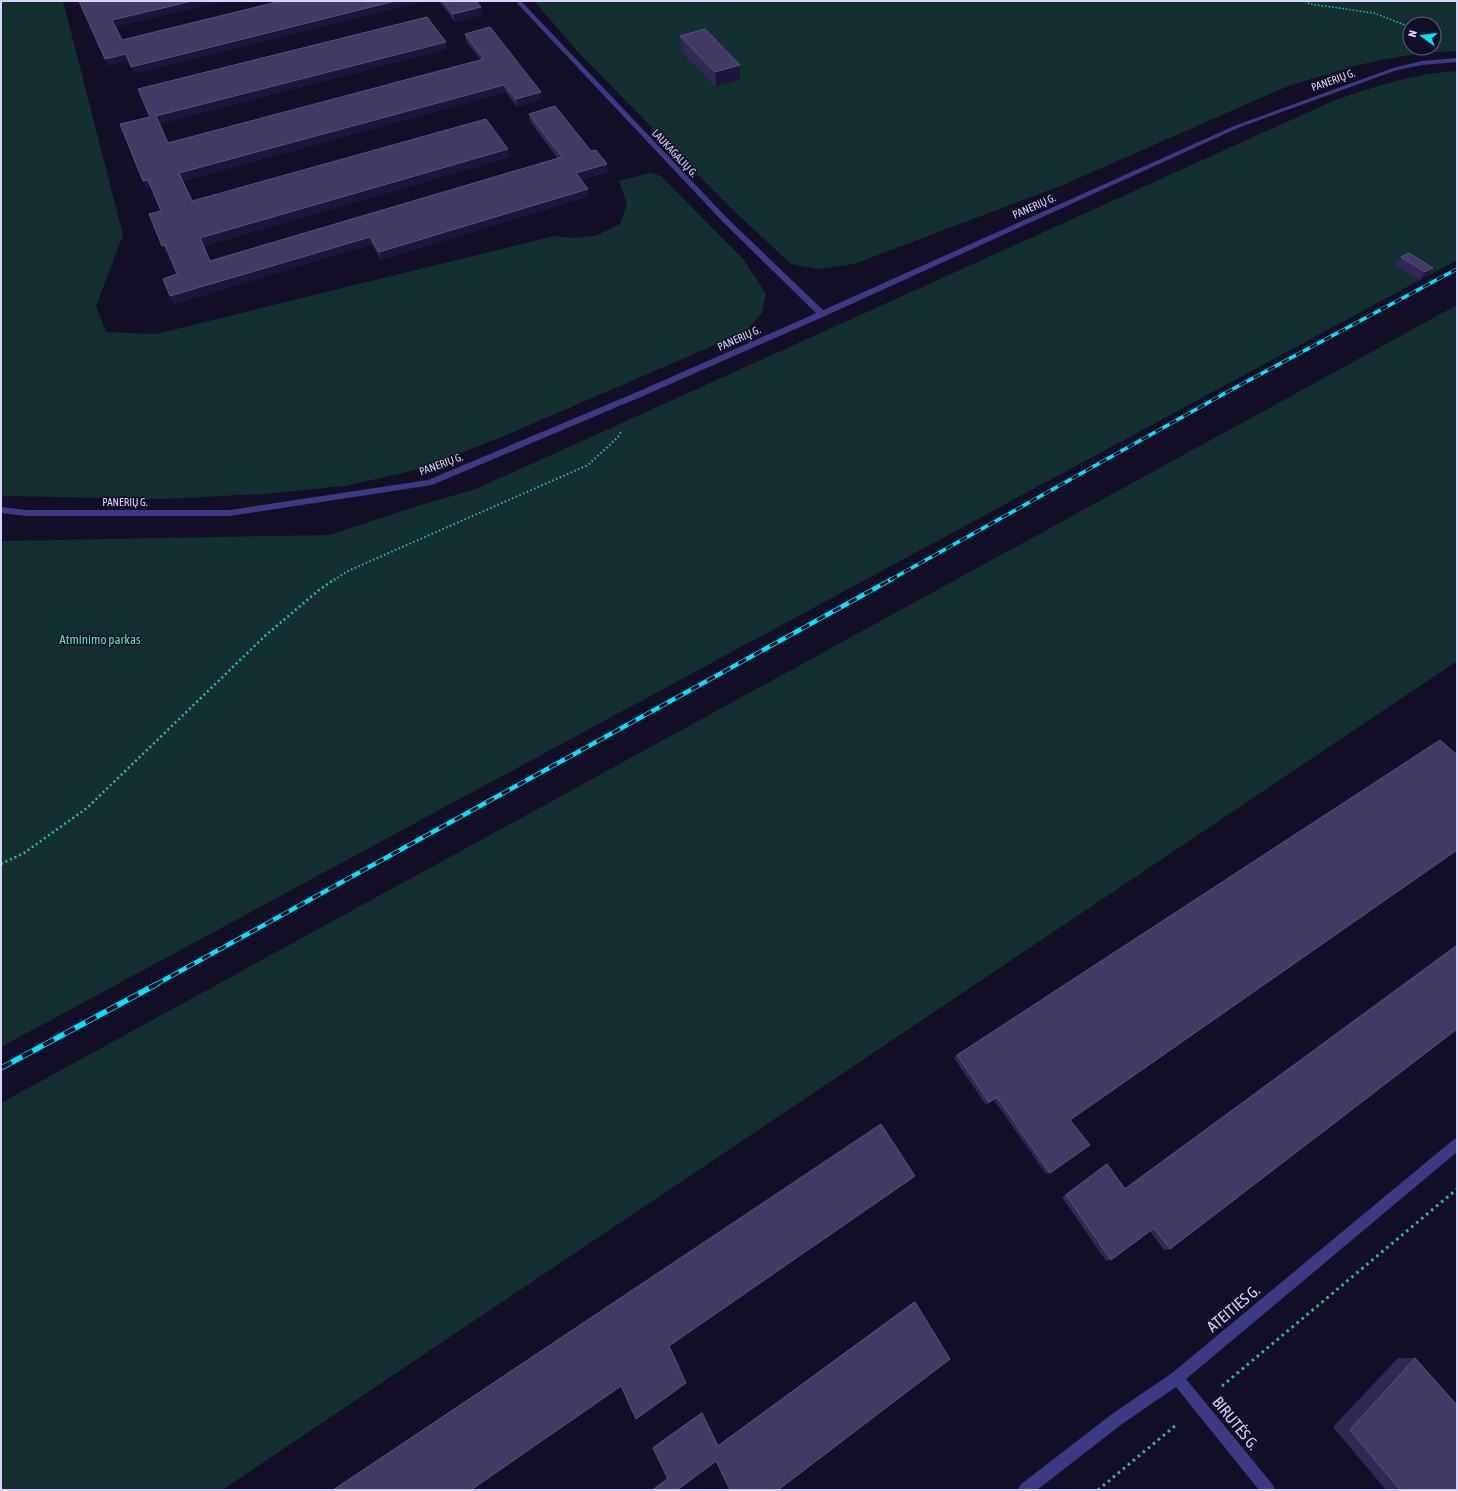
<svg xmlns="http://www.w3.org/2000/svg" width="1458" height="1491" viewBox="0 0 1458 1491" font-family="'Asap Condensed',sans-serif">
<rect width="100%" height="100%" fill="#130f26"/>
<!-- green -->
<g fill="#12302f" fill-rule="evenodd">
<path d="M1,1H63L123,235L96,306L106,332L156,334L554,236L572,238L595,236L620,224L627,204L619,181L650,173L661,176L744,260L766,294L762,313L745,332L504,436L420,469L345,486L263,494L165,499L1,496Z"/>
<path d="M534,1H1457V51L1423,53L1387,59L1358,65L1288,86L1063,185L854,264L819,269L791,264L735,212L703,180L579,53ZM1410,24H1434V48H1410Z"/>
<path d="M1457,71V260L1428,276L1397,264L1420,280L1,1047V541L329,535L417,506L476,489L1333,101C1373,87 1414,73 1457,71Z"/>
<path d="M1457,305V661L222,1490H1V1103Z"/>
</g>
<g fill="none" stroke-linecap="round" stroke-linejoin="round">
<!-- path-far3 -->
<path stroke="#2fb8b0" stroke-width="1.5" stroke-dasharray="1.5 2" stroke-linecap="butt" d="M1305,1L1310,4L1374,13L1410,27"/>
<!-- path-far2 -->
<path stroke="#2fb8b0" stroke-width="2" stroke-dasharray="1.5 2.5" stroke-linecap="butt" d="M334,580L348,571L588,465L618,437L621,432"/>
<!-- path-far1 -->
<path stroke="#2fb8b0" stroke-width="2.5" stroke-dasharray="2 3" stroke-linecap="butt" d="M1,864L24,853L87,808L266,635L319,590L335,579"/>
<!-- path -->
<g stroke="#2fb8b0" stroke-width="3" stroke-dasharray="2.5 4" stroke-linecap="butt">
<path d="M1222,1386L1457,1189"/>
<path d="M1098,1490L1176,1425"/>
</g>
<!-- minor -->
<g fill="#3d3a85" fill-rule="evenodd">
<path d="M515,1H521L727,218L825,312V316H819L723,222Z"/>
<path d="M1457,1138V1152L1186,1379L1273,1485L1275,1490H1259L1176,1387L1122,1424L1037,1490H1018L1020,1485L1112,1414L1172,1373L1453,1140Z"/>
</g>
<!-- tertiary -->
<path fill="#3d3a85" fill-rule="evenodd" d="M1457,58V62L1422,65L1397,70L1238,128L825,316L643,396L432,485L230,516H26L1,513V507L26,510H230L428,480L637,392L819,312L1234,126L1393,68L1422,61Z"/>
<!-- rail-far2 casing -->
<g stroke="#00e5ff" stroke-width="3.5">
<path id="rail-far2" d="M890,580L1229,391L1457,269"/>
</g>
<!-- rail-far1 casing -->
<g stroke="#00e5ff" stroke-width="4.5">
<path id="rail-far1" d="M155,985L892,579"/>
</g>
<!-- rail casing -->
<g stroke="#00e5ff" stroke-width="5.5">
<path id="rail" d="M1,1068L157,984"/>
</g>
<!-- rail-far2 -->
<use href="#rail-far2" stroke="#130f26" stroke-width="2.5" stroke-dasharray="8" stroke-linecap="butt"/>
<!-- rail-far1 -->
<use href="#rail-far1" stroke="#130f26" stroke-width="3" stroke-dasharray="9" stroke-linecap="butt"/>
<!-- rail -->
<use href="#rail" stroke="#130f26" stroke-width="4" stroke-dasharray="12" stroke-linecap="butt"/>
</g>
<!-- wall -->
<g fill="#312854">
<path d="M439,1H476L482,15L455,22Z"/>
<path d="M465,34L542,99L517,107L506,92L183,181L192,201L510,157L204,246L210,261L558,159L530,121L529,114L591,151L608,172L581,180L589,196L381,260L372,244L174,304L170,296L177,274L168,253L166,254L161,211L151,187L147,189L143,181L120,124L447,49L159,124L168,143L481,60L466,41Z"/>
<path d="M680,36L740,65V80L716,87L681,51Z"/>
<path d="M1401,257L1433,268L1428,276L1420,280L1396,265Z"/>
<path d="M1457,944V1029L1170,1249L1164,1250L1150,1231L1111,1260L1106,1261L1062,1197L1103,1166L1107,1164L1125,1188Z"/>
<path d="M957,1055L1070,1120L1050,1173L1046,1174L994,1100L986,1105L954,1058Z"/>
<path d="M913,1302H915L716,1461L677,1490H651L667,1478L653,1448L654,1446L702,1412L718,1445Z"/>
<path d="M1398,1358H1415L1455,1490H1386L1333,1427Z"/>
</g>
<!-- shaded-wall -->
<g fill="#1d163a">
<path d="M192,1H226L116,27L112,20Z"/>
<path d="M395,1H427L135,74L131,67Z"/>
<path d="M481,7L482,15L455,22L453,14Z"/>
<path d="M446,42L447,49L159,124L156,116Z"/>
<path d="M126,54L129,61L108,66L105,59Z"/>
<path d="M740,65V80L716,87L715,72Z"/>
<path d="M504,85L506,92L183,181L179,173Z"/>
<path d="M541,92L542,99L517,107L516,99Z"/>
<path d="M508,149L510,157L204,246L214,269L200,238Z"/>
<path d="M607,164L608,172L577,181L576,173Z"/>
<path d="M148,180L152,187L147,189L143,181Z"/>
<path d="M588,189L589,196L381,260L379,252Z"/>
<path d="M370,237L372,244L174,304L170,296Z"/>
<path d="M165,245L169,253L166,254L162,246Z"/>
<path d="M1433,268L1428,276L1420,280L1425,272Z"/>
<path d="M669,1346H670L687,1382L686,1383Z"/>
<path d="M702,1412L718,1445V1446L702,1413Z"/>
</g>
<!-- building -->
<g fill="#433a66" stroke="#5a527e">
<path d="M79,1H192L112,20L122,40L281,1H395L131,67L126,54L105,59Z"/>
<path d="M443,1H476L481,7L453,14Z"/>
<path d="M427,17L446,42L156,116L168,143L484,59L465,34L490,27L541,92L516,99L504,85L179,173L192,201L486,119L508,149L200,238L210,261L562,157L529,114L555,106L591,151L596,150L607,164L576,173L588,189L379,252L370,237L170,296L163,279L177,274L165,245L162,246L149,214L161,211L148,180L143,181L120,124L150,117L138,89Z"/>
<path d="M705,29L740,65L715,72L680,36Z"/>
<path d="M1409,253L1433,268L1425,272L1401,257Z"/>
<path d="M1440,740L1457,755V850L1070,1120L1090,1145L1050,1173L997,1097L989,1102L957,1055Z"/>
<path d="M1457,946V1029L1170,1249L1154,1228L1111,1260L1066,1195L1107,1164L1125,1189Z"/>
<path d="M881,1124L915,1176L669,1346L686,1383L636,1419L621,1386L471,1490H333Z"/>
<path d="M915,1302L950,1359L778,1490H730L716,1461L677,1490H653L668,1479L653,1448L702,1413L718,1446Z"/>
<path d="M1415,1358L1457,1405V1488L1455,1490H1400L1350,1430Z"/>
</g>
<g text-anchor="middle" dominant-baseline="central" stroke-width="3" stroke-linejoin="round" paint-order="stroke">
<!-- far-street labels -->
<g font-size="11" fill="#d9d4ff" stroke="#130f26">
<text transform="translate(1333 80) rotate(-20)">PANERIŲ G.</text>
<text transform="translate(675 153) rotate(47)">LAUKAGALIŲ G.</text>
<text transform="translate(1034 206) rotate(-24)">PANERIŲ G.</text>
<text transform="translate(739 338) rotate(-24)">PANERIŲ G.</text>
<text transform="translate(441 464) rotate(-20)">PANERIŲ G.</text>
<text x="125" y="502">PANERIŲ G.</text>
</g>
<!-- park labels -->
<g font-size="13" fill="#5fe0c0" stroke="#130f26">
<text x="100" y="639">Atminimo parkas</text>
</g>
<!-- near-street labels -->
<g font-size="16" fill="#d9d4ff" stroke="#130f26">
<text transform="translate(1233 1308) rotate(-40)">ATEITIES G.</text>
<text transform="translate(1236 1423) rotate(51)">BIRUTĖS G.</text>
</g>
</g>
<!-- border -->
<rect width="1458" height="1491" fill="none" stroke="#d9d4ff" stroke-width="4"/>
<!-- north arrow -->
<g transform="translate(1422 36) rotate(284)"><circle r="19" fill="#130f26" stroke="#625e7d"/>
<path d="M0-3L7 15L0 10L-7 15Z" fill="#00e5ff"/>
<text y="-6" font-size="11" font-weight="bold" text-anchor="middle" fill="#d9d4ff">N</text>
</g>
</svg>
